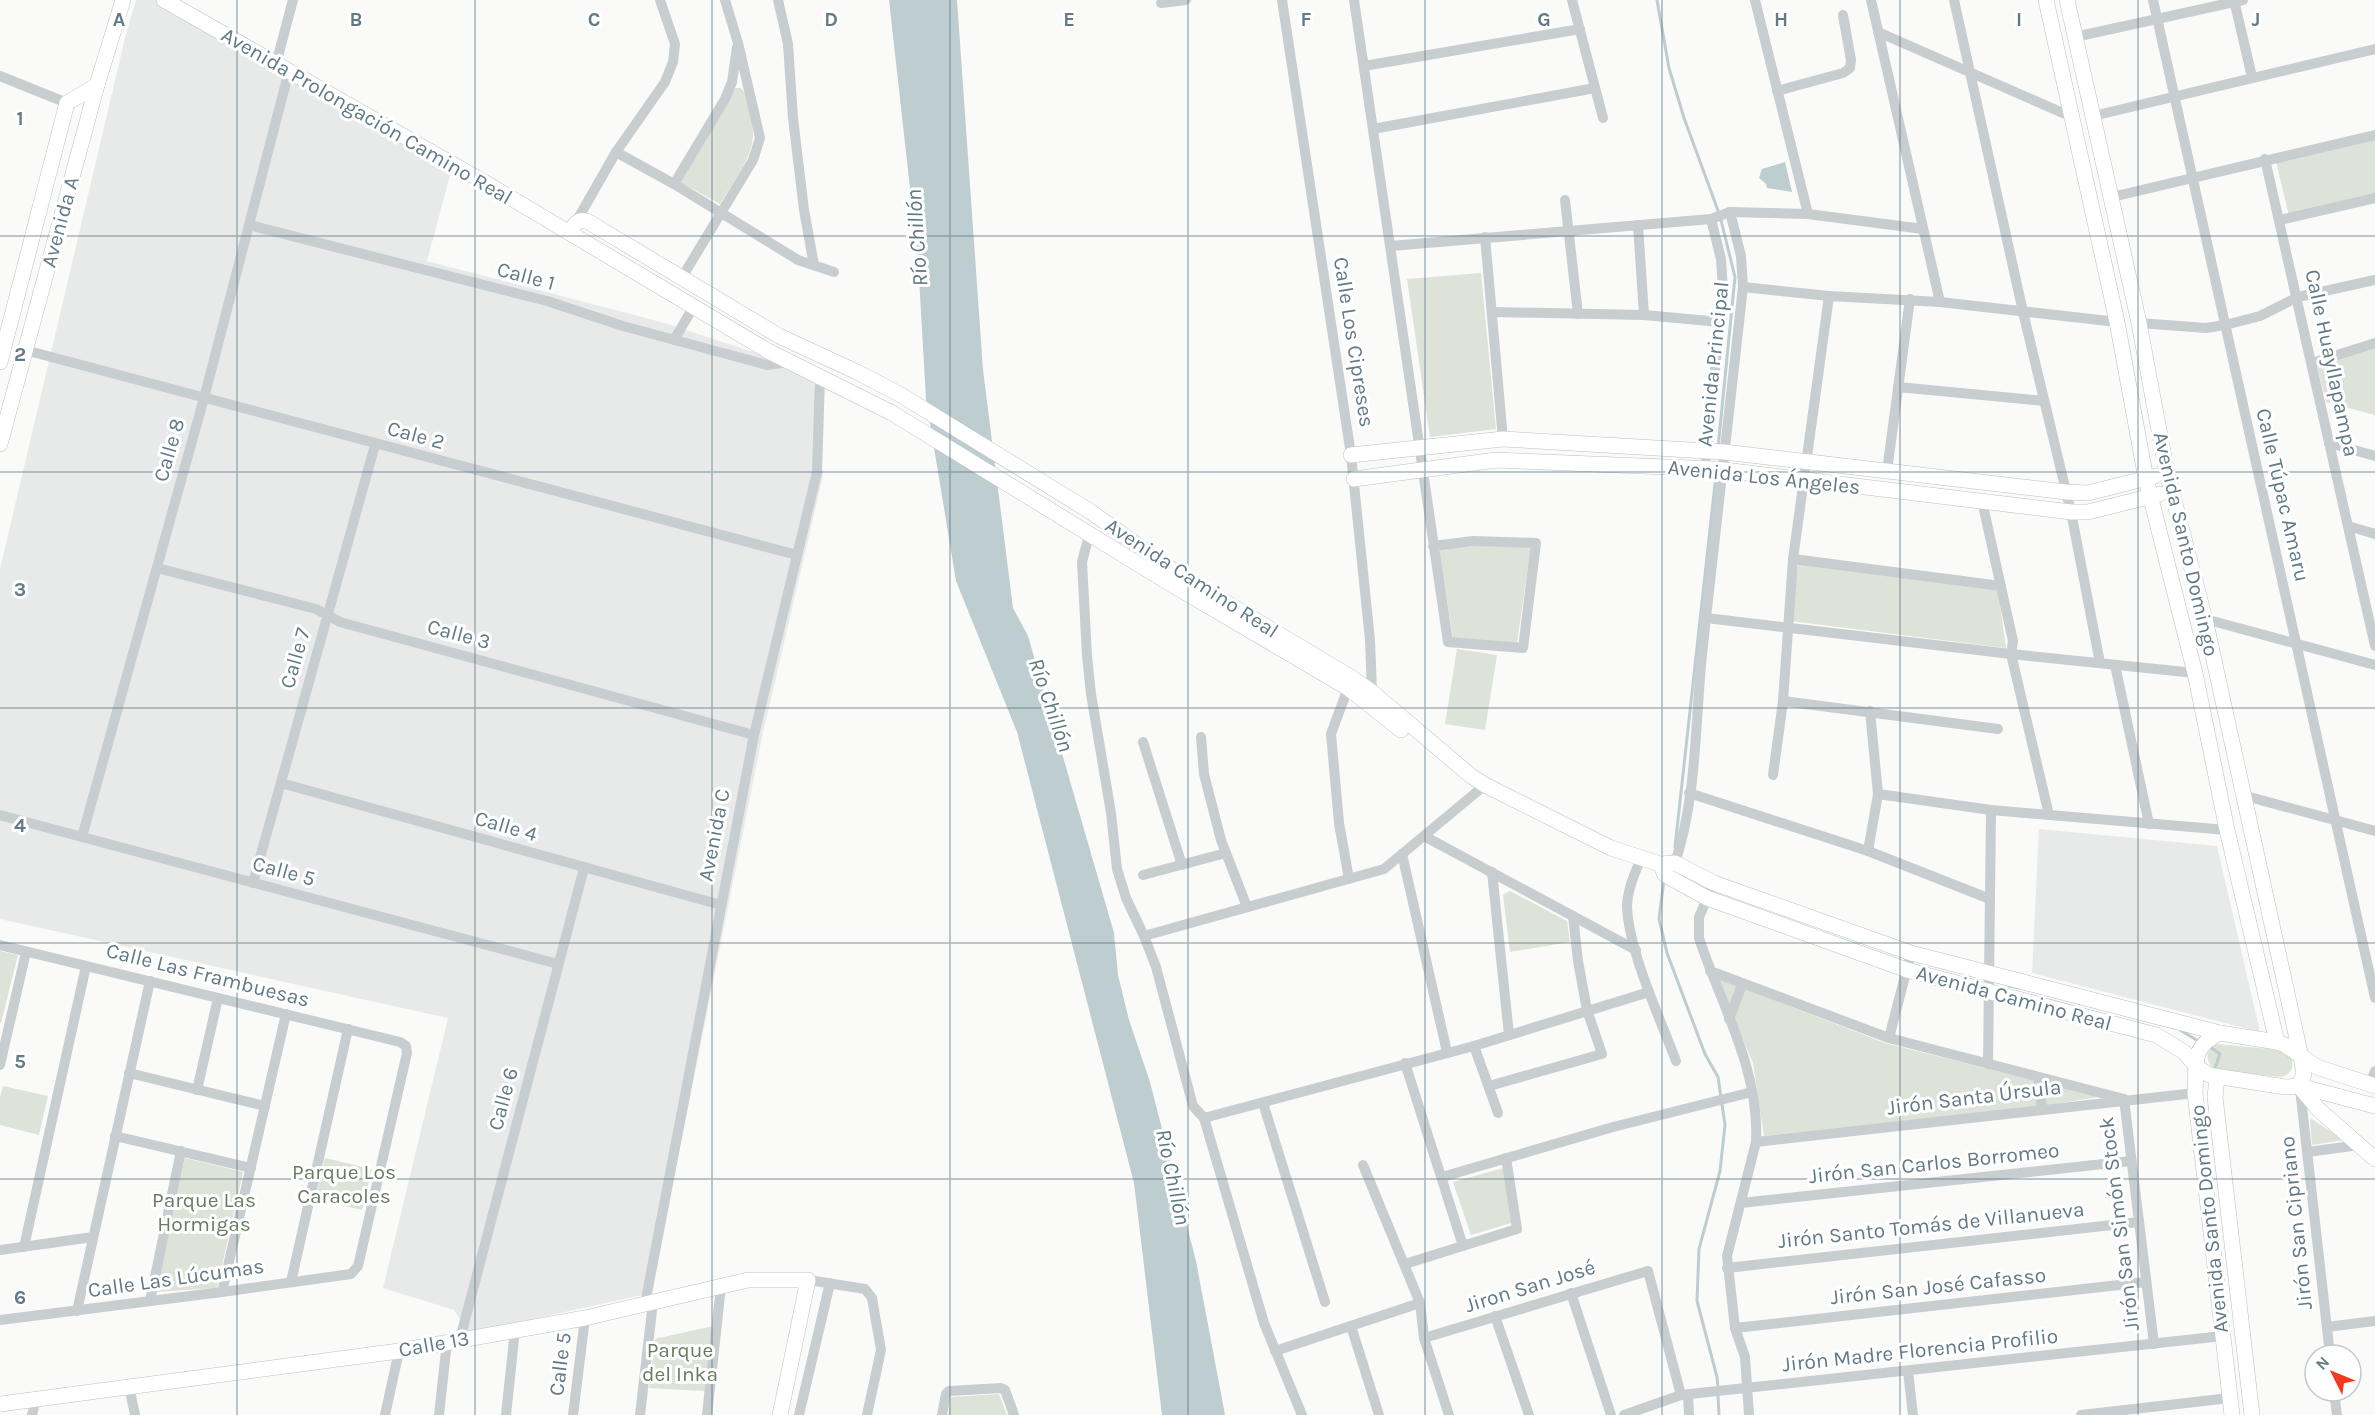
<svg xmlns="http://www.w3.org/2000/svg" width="2375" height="1415" viewBox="0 0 2375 1415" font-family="Karla,sans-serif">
<rect width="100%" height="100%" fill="#fafaf8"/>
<!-- built -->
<g fill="#e8eae9">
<path d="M136,0H156L309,78L451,172L427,261L665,323L756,353L814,381L823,476L762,737L651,1293L469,1333L454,1310L383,1288L448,1018L0,919V569L125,38Z"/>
<path d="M2039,829L2217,846L2260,1032L2032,973Z"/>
</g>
<!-- green -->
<g fill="#dde3d8">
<path d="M735,88H741L744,92C747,105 752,120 753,133C754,157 731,184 720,204L680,182Z"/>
<path d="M2375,140V194L2289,216L2276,161Z"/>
<path d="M1481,273L1496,429L1430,437L1407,279Z"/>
<path d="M2375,347V415L2326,402L2317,366Z"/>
<path d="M1477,546L1531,547L1517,643L1453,638L1439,549Z"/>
<path d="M1798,564L1998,590L2006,648L1790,621Z"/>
<path d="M1457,649L1497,655L1485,730L1445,724Z"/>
<path d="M1510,891L1567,921L1570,942L1510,952L1503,895Z"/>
<path d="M0,951L18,955L1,1023H0Z"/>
<path d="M1716,978L1885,1043L2099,1097L2035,1107L1764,1136L1753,1063Z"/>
<path d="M2217,1044L2280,1050L2291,1057C2295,1066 2291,1075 2280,1077L2217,1070C2204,1063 2205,1050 2217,1044Z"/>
<path d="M3,1086L48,1096L39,1135L0,1125V1097Z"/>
<path d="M2310,1118L2344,1140L2312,1145Z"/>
<path d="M185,1158L243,1172L217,1288L156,1292Z"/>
<path d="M325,1158L372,1169L362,1210L315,1199Z"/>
<path d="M1503,1168L1511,1223L1471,1235L1453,1182Z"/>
<path d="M713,1326L705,1391L649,1388L655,1339Z"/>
<path d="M999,1394L1007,1415H948L951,1397Z"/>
</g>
<!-- water -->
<g fill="#becdd0">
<path d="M889,0H957L983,370L1013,608L1028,636L1114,933L1118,975L1129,1020L1150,1082L1196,1261L1225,1415H1162L1134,1183L1017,732L956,581L926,399L918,260Z"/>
<path d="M1785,162L1792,192L1767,188L1766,184L1759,178L1762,169Z"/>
</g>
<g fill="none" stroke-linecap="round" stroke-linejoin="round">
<!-- stream -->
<g stroke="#becdd0" stroke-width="3">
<path d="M1657,0L1669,68L1684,118L1720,216L1735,277L1718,448"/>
<path d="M1675,847L1716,475"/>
<path d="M1664,879L1659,919L1667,953L1705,1054L1718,1077L1725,1125L1720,1171L1699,1249L1697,1301L1717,1377L1718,1388"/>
<path d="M2009,986L2026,989"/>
<path d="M2180,1030L2200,1042"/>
<path d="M2209,1046L2220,1054L2214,1071"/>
<path d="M1718,1395L1719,1415"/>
</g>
<!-- secondary casing -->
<g stroke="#b9c1c5" stroke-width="16">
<g id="secondary">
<path d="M164,0L484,182L768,351L892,413L1169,583L1348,688L1401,730"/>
<path d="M2046,0L2117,322L2146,479L2195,673L2227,830L2277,1042"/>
<path d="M2067,0L2139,323L2167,473L2205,619L2301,1057L2304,1074L2299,1086"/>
<path d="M570,232C575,224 577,219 587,221L779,336L857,372L901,395L1091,512L1177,573L1352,678L1372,692L1471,776L1485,785L1611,848L1660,864L1675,863L1714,883L1911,953L2220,1033L2277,1042L2285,1045L2317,1067L2375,1086"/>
<path d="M0,362L67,103L97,85"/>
<path d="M0,444L97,85L123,0"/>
<path d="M1351,455L1503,439L1724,452L2066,492L2088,493L2155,476"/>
<path d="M1354,479L1496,460L1716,469L2071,512H2088L2160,494"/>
<path d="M1660,864L1665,875L1707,898L1907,970L2156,1035L2184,1052L2197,1067L2209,1075L2285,1087L2299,1086L2375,1106"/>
<path d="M2220,1033C2190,1047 2197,1064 2195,1093L2232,1415"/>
<path d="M2217,1077L2215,1097L2252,1415"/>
<path d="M2299,1086L2318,1109L2375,1159"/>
<path d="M0,1404L399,1351L585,1318L748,1280H808L780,1415"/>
</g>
</g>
<!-- street -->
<g stroke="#c8cdd0" stroke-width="10">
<path d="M778,0L788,44L793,118L804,210L814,265"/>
<path d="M1282,0L1351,455L1370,640L1372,692"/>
<path d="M1354,0C1386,214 1416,428 1448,642L1523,648L1536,543L1473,541L1433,546"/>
<path d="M1572,0L1603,118"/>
<path d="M1755,0L1808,214"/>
<path d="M1871,0L1940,302"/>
<path d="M1954,0L2023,312L2071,512L2100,663"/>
<path d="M2153,0L2375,998"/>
<path d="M2234,0L2252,77"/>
<path d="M1161,3L1186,0"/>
<path d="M1878,32L2072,117"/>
<path d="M2075,37L2243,0"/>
<path d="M276,64L293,0"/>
<path d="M1364,66L1580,29"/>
<path d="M0,76L67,103"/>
<path d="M1777,91L1843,73L1850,68L1851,60L1843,15"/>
<path d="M2093,116L2375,49"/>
<path d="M1373,129L1595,88"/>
<path d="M616,152L674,184L798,260L834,272"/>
<path d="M2265,159L2375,646"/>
<path d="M674,184L725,99L732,82L737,47"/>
<path d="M2112,197L2375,135"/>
<path d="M1565,200L1578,314"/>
<path d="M2280,220L2375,198"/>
<path d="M576,222L616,152L665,82L673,62L675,44L660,0"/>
<path d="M249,225L547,301L623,326L767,365L791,362"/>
<path d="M1638,225L1644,315"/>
<path d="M1485,237L1503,439"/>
<path d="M1391,246L1711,219"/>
<path d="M681,279L753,160L760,138L738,43L725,0"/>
<path d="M1743,287L1829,296L1940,302L2117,322"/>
<path d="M1493,312L1644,315L1720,322"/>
<path d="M2139,323L2206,328L2225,325L2260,316L2298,297L2375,280"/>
<path d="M674,340L694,306"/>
<path d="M25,350L797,555"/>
<path d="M2312,363L2375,343"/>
<path d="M1898,387L2044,401"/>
<path d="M2329,443L2375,456"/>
<path d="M1706,458L1723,291L1721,259L1711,219L1730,212L1808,214L1923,229"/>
<path d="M1887,471L1910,299"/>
<path d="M1982,501L2013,641L2011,654L2049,815"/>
<path d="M2348,526L2375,534"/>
<path d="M1089,535L1082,562L1087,656L1091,694L1111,813L1117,869L1126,898L1144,936L1156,967L1193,1106L1204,1118L1264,1323L1302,1415"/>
<path d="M1793,559L2001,586"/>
<path d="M157,568L316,609L340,622L754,735"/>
<path d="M1706,618L2011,654L2195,673"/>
<path d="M2205,619L2375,665"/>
<path d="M2115,665L2149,824"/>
<path d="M1348,688L1331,734L1339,823L1349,879"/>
<path d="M1783,701L1998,729"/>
<path d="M1201,737L1204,774L1221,840L1247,907"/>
<path d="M1143,742L1182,865"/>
<path d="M1773,775L1783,701L1793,559L1829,296"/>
<path d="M281,783L721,905"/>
<path d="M1689,793L1868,851L1990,899"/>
<path d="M1878,794L1991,810L2227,830"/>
<path d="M2242,795L2375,831"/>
<path d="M0,815L558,964"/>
<path d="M1424,836L1636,950"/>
<path d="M82,837L204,398L289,71"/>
<path d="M1868,851L1878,794L1870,711"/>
<path d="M1402,854L1447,1052"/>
<path d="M1641,859C1634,874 1627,891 1627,907C1629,952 1660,1018 1676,1061"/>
<path d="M1675,863C1697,797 1695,723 1702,655C1715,532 1729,409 1743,287L1741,256L1730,212"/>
<path d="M1492,872L1509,1035"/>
<path d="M1143,875L1226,853"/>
<path d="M253,883L375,445"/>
<path d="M1714,883L1699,917V938C1721,1005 1760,1070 1756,1142L1727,1256L1735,1328L1745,1357L1749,1415"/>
<path d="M1144,936L1384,869L1485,785"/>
<path d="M0,945L400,1042L406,1046L407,1053L358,1266L351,1274L222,1292L0,1320"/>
<path d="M1710,971L1889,1038L2124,1099L2154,1344"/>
<path d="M1729,1019L1742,985"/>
<path d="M1889,1038L1911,953"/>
<path d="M1474,1046L1498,1113"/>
<path d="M1405,1063L1463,1246"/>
<path d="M1988,1064L1991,810"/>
<path d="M0,1065L26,952"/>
<path d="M129,1073L265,1106"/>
<path d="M2038,1078L2042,1109"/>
<path d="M2370,1085L2375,1071"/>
<path d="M1489,1086L1602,1054L1587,1010L1578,961L1573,916"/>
<path d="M2300,1089L2330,1355"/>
<path d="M197,1090L218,998"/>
<path d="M1263,1103L1325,1302"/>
<path d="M1204,1118L1474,1046L1649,992"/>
<path d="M115,1136L251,1168"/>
<path d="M1756,1142L2195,1093"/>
<path d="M2308,1152L2359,1145"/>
<path d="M1363,1165L1420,1303L1424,1338L1449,1415"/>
<path d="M1442,1177L1613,1127L1752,1092"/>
<path d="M1741,1203L2131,1161"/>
<path d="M24,1247L86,966"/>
<path d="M0,1250L93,1237"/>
<path d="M1405,1264L1517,1229L1506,1158"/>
<path d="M1727,1268L2139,1222"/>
<path d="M808,1280L865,1289L872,1298L881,1350L867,1415"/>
<path d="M291,1282L348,1029"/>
<path d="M222,1292L286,1014"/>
<path d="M1571,1293L1611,1415"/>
<path d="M150,1301L181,1151"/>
<path d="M645,1304L754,735L817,472L820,376"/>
<path d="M77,1311L150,981"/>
<path d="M1495,1316L1529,1415"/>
<path d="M1351,1326L1379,1415"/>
<path d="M2327,1327L2375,1321"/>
<path d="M1735,1328L2146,1282"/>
<path d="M1424,1338L1648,1271L1681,1395"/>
<path d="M460,1339L584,868"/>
<path d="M1275,1351L1420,1303"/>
<path d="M1908,1371L1913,1415"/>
<path d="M129,1386L135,1415"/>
<path d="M2334,1391L2337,1415"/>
<path d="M1688,1395L1689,1415"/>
<path d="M32,1415L36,1399"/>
<path d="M385,1415L399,1351"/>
<path d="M439,1415L447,1342"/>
<path d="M506,1415L515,1330"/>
<path d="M573,1415L585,1318"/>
<path d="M640,1415L653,1302"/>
<path d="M707,1415L721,1286"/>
<path d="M799,1415L830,1283"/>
<path d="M942,1415L946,1394L949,1391L1001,1388L1005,1390L1014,1415"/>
<path d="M1624,1415L1681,1395L2223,1336"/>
<path d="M2081,1415L2230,1398"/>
</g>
<!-- secondary -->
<use href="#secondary" stroke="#fff" stroke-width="15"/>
</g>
<!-- grid -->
<path fill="none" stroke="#627a86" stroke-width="1.5" stroke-opacity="0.55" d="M237,0V1415M475,0V1415M712,0V1415M950,0V1415M1188,0V1415M1425,0V1415M1662,0V1415M1900,0V1415M2138,0V1415M0,236H2375M0,472H2375M0,708H2375M0,943H2375M0,1179H2375"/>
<g text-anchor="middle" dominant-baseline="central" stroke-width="6" stroke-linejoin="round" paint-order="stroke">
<!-- street labels -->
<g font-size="21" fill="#627a86" stroke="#fff">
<text transform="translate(367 116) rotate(30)">Avenida Prolongación Camino Real</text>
<text transform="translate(60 222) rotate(-75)">Avenida A</text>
<text transform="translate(526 276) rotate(15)">Calle 1</text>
<text transform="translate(1354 342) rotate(81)">Calle Los Cipreses</text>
<text transform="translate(2332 363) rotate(78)">Calle Huayllapampa</text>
<text transform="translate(1713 364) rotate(-84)">Avenida Principal</text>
<text transform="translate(416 435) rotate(15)">Cale 2</text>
<text transform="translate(169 450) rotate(-74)">Calle 8</text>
<text transform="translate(1764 477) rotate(6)">Avenida Los Ángeles</text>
<text transform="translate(2283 495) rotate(77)">Calle Túpac Amaru</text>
<text transform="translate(2186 544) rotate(77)">Avenida Santo Domingo</text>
<text transform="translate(1192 578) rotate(33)">Avenida Camino Real</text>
<text transform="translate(459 634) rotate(15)">Calle 3</text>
<text transform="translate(295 658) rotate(-74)">Calle 7</text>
<text transform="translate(506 826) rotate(16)">Calle 4</text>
<text transform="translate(714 835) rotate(-79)">Avenida C</text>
<text transform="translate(284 871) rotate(15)">Calle 5</text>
<text transform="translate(208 975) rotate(14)">Calle Las Frambuesas</text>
<text transform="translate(2014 998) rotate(15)">Avenida Camino Real</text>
<text transform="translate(1974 1097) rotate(-7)">Jirón Santa Úrsula</text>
<text transform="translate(503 1099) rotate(-75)">Calle 6</text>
<text transform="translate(1934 1163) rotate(-6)">Jirón San Carlos Borromeo</text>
<text transform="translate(2209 1219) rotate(-96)">Avenida Santo Domingo</text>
<text transform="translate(2296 1223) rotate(-96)">Jirón San Cipriano</text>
<text transform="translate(2119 1224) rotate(-97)">Jirón San Simón Stock</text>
<text transform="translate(1931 1225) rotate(-6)">Jirón Santo Tomás de Villanueva</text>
<text transform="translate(176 1278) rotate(-8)">Calle Las Lúcumas</text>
<text transform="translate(1530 1286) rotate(-17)">Jiron San José</text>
<text transform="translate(1938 1286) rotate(-6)">Jirón San José Cafasso</text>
<text transform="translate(434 1344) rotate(-10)">Calle 13</text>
<text transform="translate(1920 1350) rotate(-6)">Jirón Madre Florencia Profilio</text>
<text transform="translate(560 1364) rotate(-83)">Calle 5</text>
</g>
<!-- park labels -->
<g font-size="21" fill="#697c62" stroke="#fff">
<text x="344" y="1172">Parque Los<tspan x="344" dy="24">Caracoles</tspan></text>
<text x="204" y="1200">Parque Las<tspan x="204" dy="24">Hormigas</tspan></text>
<text x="680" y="1350">Parque<tspan x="680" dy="24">del Inka</tspan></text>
</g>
<!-- water labels -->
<g font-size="22" font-style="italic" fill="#5e797e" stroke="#fff">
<text transform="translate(917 238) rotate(-94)">Río Chillón</text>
<text transform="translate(1051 705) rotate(71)">Río Chillón</text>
<text transform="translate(1173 1177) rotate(78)">Río Chillón</text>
</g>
</g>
<g font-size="20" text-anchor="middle" font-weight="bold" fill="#627a86" stroke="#fff" stroke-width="6" stroke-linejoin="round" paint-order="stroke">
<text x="119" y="26">A</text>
<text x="356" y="26">B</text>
<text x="594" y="26">C</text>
<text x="831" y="26">D</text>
<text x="1069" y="26">E</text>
<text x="1306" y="26">F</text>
<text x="1544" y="26">G</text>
<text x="1781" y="26">H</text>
<text x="2019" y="26">I</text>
<text x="2256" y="26">J</text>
<text x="20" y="125">1</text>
<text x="20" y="361">2</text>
<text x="20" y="596">3</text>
<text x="20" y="832">4</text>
<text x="20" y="1068">5</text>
<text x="20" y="1304">6</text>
</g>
<!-- north arrow -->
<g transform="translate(2333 1373) rotate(313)"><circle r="28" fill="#ffffff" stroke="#c0cacf" stroke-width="1.5"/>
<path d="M0-4.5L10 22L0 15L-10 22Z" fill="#f43a1e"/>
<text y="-9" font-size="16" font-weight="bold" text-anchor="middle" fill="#627a86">N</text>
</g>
</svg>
